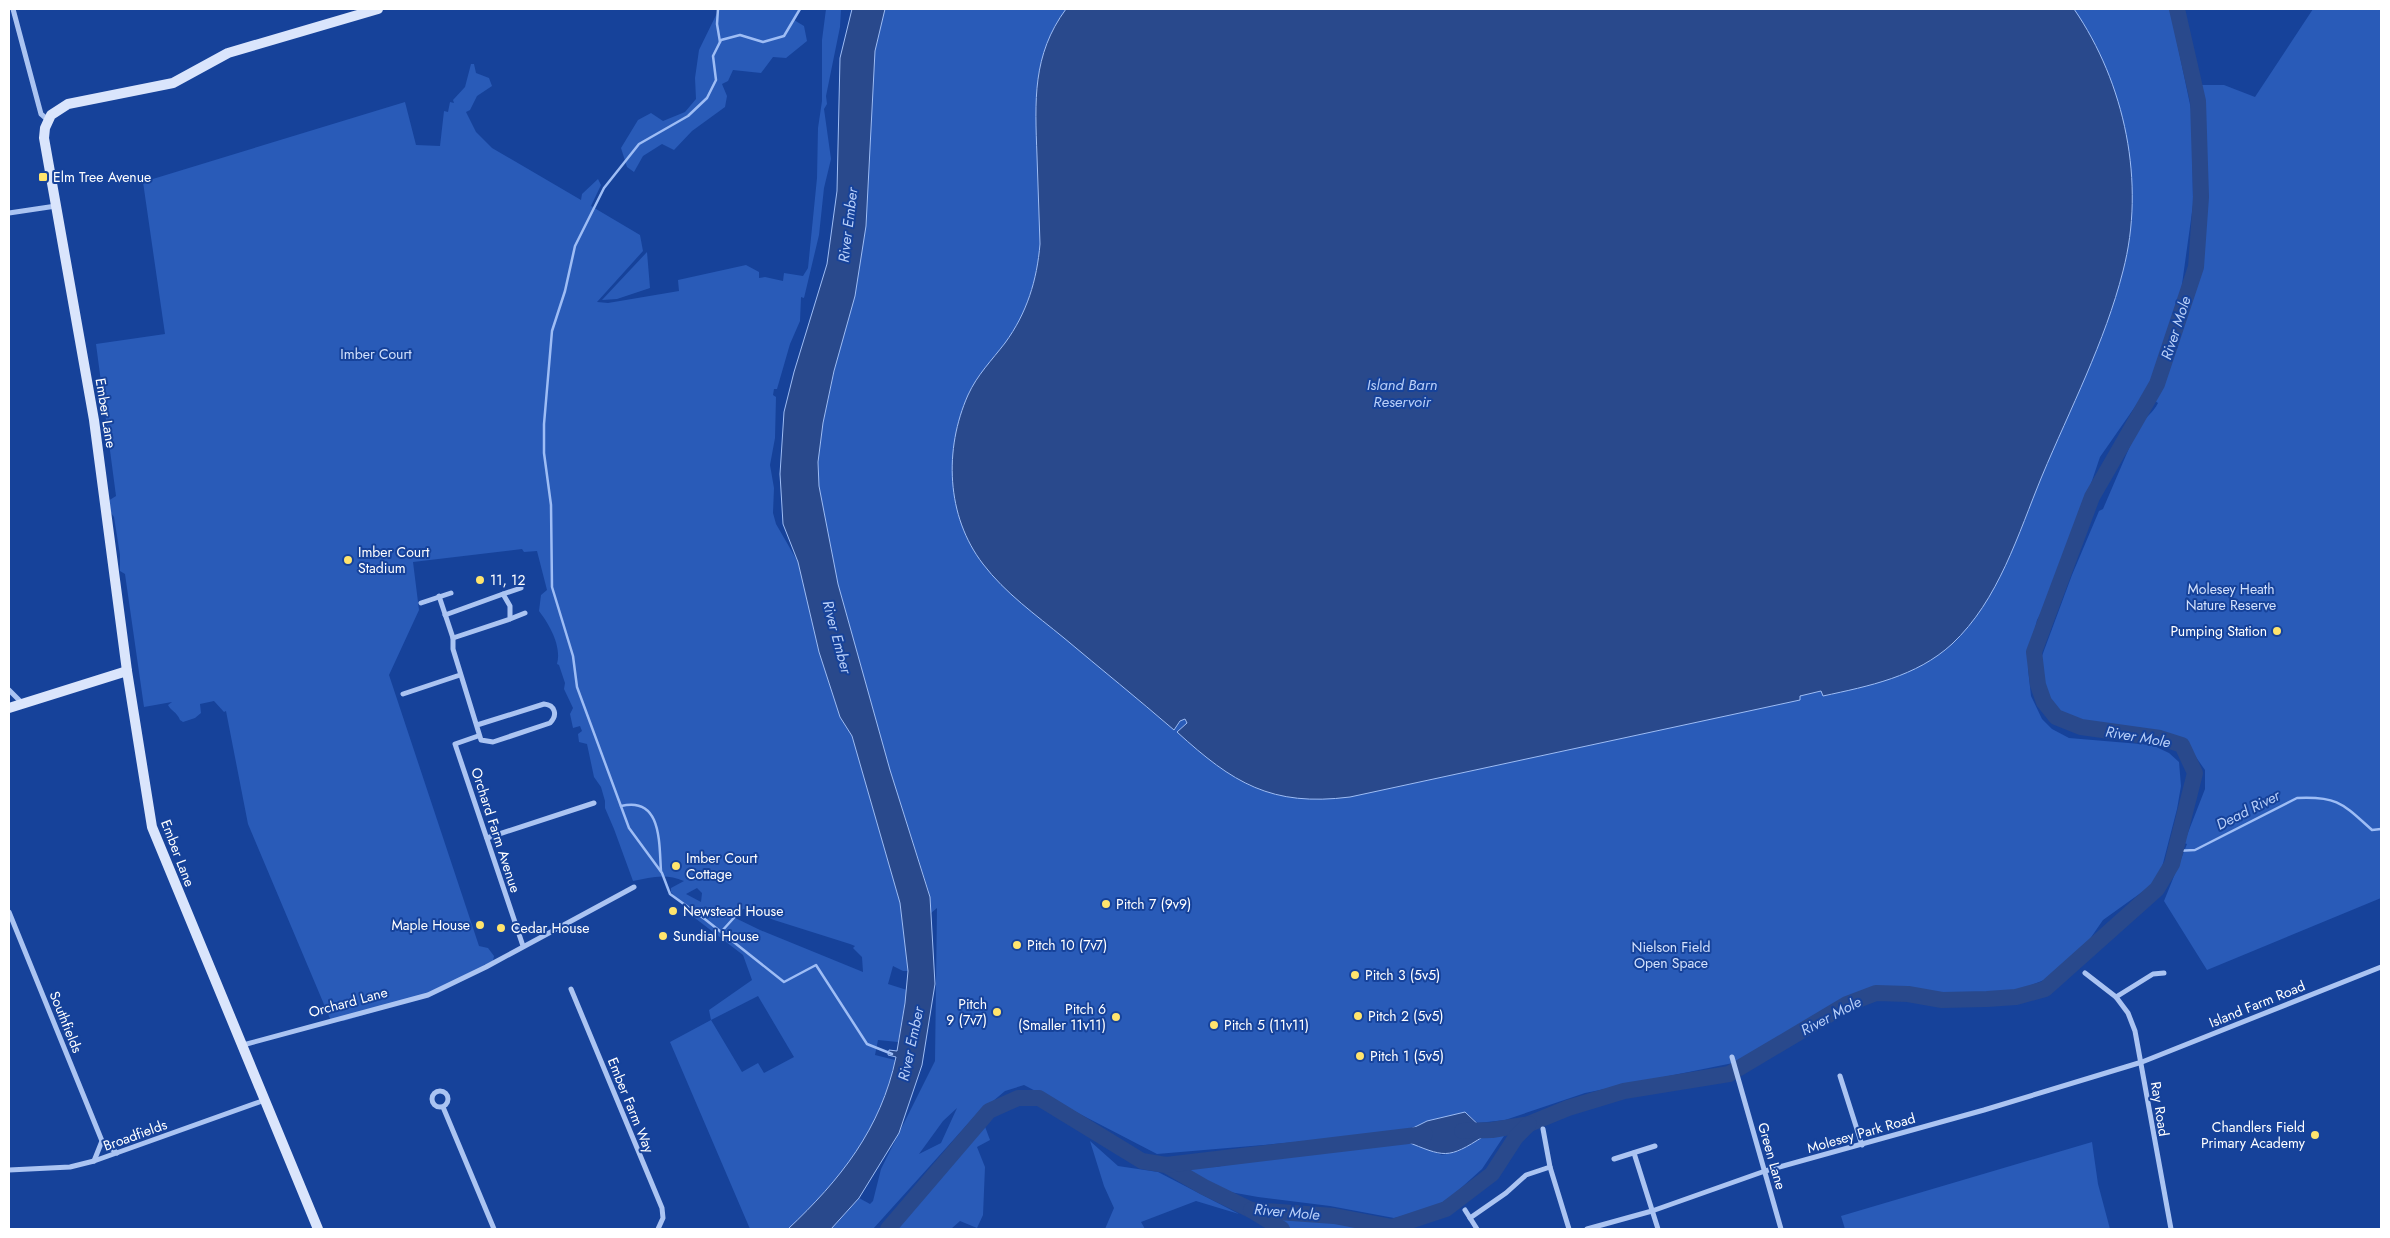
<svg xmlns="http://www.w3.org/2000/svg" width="2390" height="1238" viewBox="0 0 2390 1238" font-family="Jost,sans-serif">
<rect width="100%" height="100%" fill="#16429a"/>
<!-- green -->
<g fill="#295bb8" fill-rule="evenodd">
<path d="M719,9H800L794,20L804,26L807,41L786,58L773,57L761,73L733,70L728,81L722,84L727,96L725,107L692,131L674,150L662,144L643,156L634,172L627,167L621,148L638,120L651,113L663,121L685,112L696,99L695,78L699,50Z"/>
<path d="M826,9H841L840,27L826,96L827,104L824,109L831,159L824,188L819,235L804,298L801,297L800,321L790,344L777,389H774L773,395L776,397L775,438L770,465L774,488L773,513L776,524L798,562L819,652L840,717L852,736L900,903L908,971H903L893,966L888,984L907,990L898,1042L878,1040L875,1055L895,1060C888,1096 866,1145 842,1174C826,1193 807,1211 789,1229H750L670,1042L711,1020L709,1010L752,980L743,955L691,915L671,892V888L684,881C666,873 651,877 633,881L614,829L605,808V801L601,787L594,777L587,744L579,742L578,734L582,731L580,726L573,728L570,714L573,708L564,689L565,683L559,665L557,664C562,646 549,624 539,611L541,595L547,590L537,551L524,552L522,549L413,562L419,610L389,675L479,946L488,948L494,956L493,961L428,995L344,1021H331L248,824L226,711L224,712L214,701L200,704L201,713L195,718L183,722L180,720C177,712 171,711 168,705L172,702L144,707L125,574L120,571V555L114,517L109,510L108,501L116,496L96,344L165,334L143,182L405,102L416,145L440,146L444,111L448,112L450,102L454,103L453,100L465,87L471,64H474L476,73L489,78L492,86L477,96L470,110L466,112L476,132L492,148L581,200L582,194L598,179L601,185L591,206L640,235L643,251L597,302L608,303L679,291L678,280L746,265L759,272V278L765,277L783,281L784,273L803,276L808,268L817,178L818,128L822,101V40ZM697,888L702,893L701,902L686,894ZM737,909H748L774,920L850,944L855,946L853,948L862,957L863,972L760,930L725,913ZM758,996L794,1057L764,1073L758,1063L742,1072L711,1020Z"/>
<path d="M885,9H1066C1032,55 1035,101 1037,156C1038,185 1039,215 1040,244C1037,280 1027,312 1006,342C993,359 980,373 969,392L955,499L965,532L1004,587L1174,730L1182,719H1184L1187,723L1177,732C1254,803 1291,809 1392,788L1800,700L1799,696L1822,691L1823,696C1869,684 1916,677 1952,644C1999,600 2018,534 2042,476C2070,409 2105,342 2123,271C2146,183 2124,83 2074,9H2170L2192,114L2193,205L2178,313L2155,378L2100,457L2077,525L2059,565L2050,596L2037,620L2031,646L2028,669L2031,696L2042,719L2052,729L2069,738L2152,745L2169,753L2179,762L2181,786L2177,809L2162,867L2156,882L2103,920L2085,946L2044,980L2021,989L1993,993L1948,995L1901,986L1861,991L1837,1007L1733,1063L1585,1093L1505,1120L1478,1123L1465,1112L1427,1121L1403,1133L1157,1154L1024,1085L1005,1091L974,1117L873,1229H831L859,1198L870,1204L873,1201L881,1169L935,1061L937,908L931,913L929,892L890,770L838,584L819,486L818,462L823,423L866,226L875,51ZM957,1108L941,1143L919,1154L943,1121Z"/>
<path d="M2313,9H2381V898L2207,970L2164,901L2187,844L2184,843L2205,789V770L2186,743L2176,737L2142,728L2085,723L2055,710L2043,686L2042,656L2072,575L2099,511L2103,509L2139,425C2146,417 2153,413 2158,403L2155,401L2178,340L2200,261L2204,150L2200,85H2224L2255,97Z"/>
<path d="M647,252L650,288L617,299L602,300Z"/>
<path d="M984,1124L990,1140L977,1147L985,1167L983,1215L977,1228L960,1221L951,1229H896Z"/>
<path d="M1484,1136H1504L1482,1169L1452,1196L1432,1209L1394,1218L1330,1206L1258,1197L1219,1190L1183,1168L1216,1167L1263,1158L1405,1141L1442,1155L1459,1151Z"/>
<path d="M1090,1141L1118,1166L1158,1172L1239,1214L1196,1201L1141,1222L1145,1229H1105L1114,1208L1104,1186Z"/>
<path d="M2092,1142L2098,1184L2110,1229H1845L1841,1216Z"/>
<path d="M1268,1215L1372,1227L1364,1229H1292Z"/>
</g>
<!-- water -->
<g fill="#29498c" stroke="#9ebdf5">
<path d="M852,9H885L875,51L866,226L855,296L834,371L823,423L818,462L819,486L838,584L890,770L930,897L935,984L922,1065L899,1133L859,1198L831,1229H788C840,1180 881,1129 896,1057L888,1055L889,1050L897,1051L905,1003L908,971L900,903L852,736L840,717L819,652L798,562L783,524L780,474L784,412L794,372L827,264L837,191L840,58Z"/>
<path d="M1066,9H2074C2125,83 2146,183 2123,271C2105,342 2070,409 2042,476C2018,534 1999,600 1952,644C1916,677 1869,686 1823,696L1821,691L1800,696V700L1350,797C1271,807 1233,783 1177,732L1187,723L1185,719L1180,721L1174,730C1138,699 1101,669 1064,638C1036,615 1005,593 983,564C946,516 944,449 968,395C977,375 992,360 1005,343C1027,313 1037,280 1040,244C1039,215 1038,185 1037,156C1035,101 1032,55 1066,9Z"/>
<path d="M1465,1112L1484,1130V1136C1447,1160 1445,1157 1405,1141L1403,1133L1427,1121Z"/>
</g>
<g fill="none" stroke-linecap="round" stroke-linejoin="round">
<!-- stream -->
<g stroke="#9ebdf5" stroke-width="2.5">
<path d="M718,9L717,24L720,42"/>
<path d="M800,9L784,36L763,42L740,35L721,40L713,56L716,80L707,98L688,116L639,144L604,188L575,246L565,291L552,331L544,424V453L551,505L552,587L573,656L577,687L629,828L662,873L670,894L706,920L784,982L816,965L867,1044L892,1054"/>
<path d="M621,806C662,796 659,843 661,871"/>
<path d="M2176,851L2195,850L2297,798C2338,796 2343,804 2372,830L2381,829"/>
<path d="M721,932L741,910"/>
</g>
<!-- river -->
<g stroke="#29498c" stroke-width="16">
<path d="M1462,1131L1492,1130L1529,1124L1568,1108L1624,1091L1729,1074L1847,1004L1876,993L1908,994L1942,1000L1987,999L2016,997L2045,989L2157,889L2172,864L2195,773L2182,745L2160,738L2081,727L2056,717L2044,702L2038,685L2034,652L2092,497L2157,384L2196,267L2201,197L2198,101L2177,9"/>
<path d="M1166,1165L1204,1187L1251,1210L1334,1216L1392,1227L1446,1209L1492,1174L1516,1137L1529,1124"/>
<path d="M1251,1210L1282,1229"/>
<path d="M888,1229L989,1111L1018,1098H1039L1142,1161L1166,1165L1425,1134"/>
</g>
<!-- street -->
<g stroke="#abc4f2" stroke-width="5">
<path d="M13,9L41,114L48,120"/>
<path d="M9,213L56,206"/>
<path d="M503,594L521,588"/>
<path d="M439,596L453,638V649L481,740L493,742L550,723C558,715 555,705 544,704L477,725"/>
<path d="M421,603L451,593"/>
<path d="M445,615L503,594L510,606V619L453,638"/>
<path d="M510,619L525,613"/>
<path d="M9,690L22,703"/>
<path d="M403,694L460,675"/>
<path d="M478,736L455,744L523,946"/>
<path d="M487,838L594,803"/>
<path d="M9,912L102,1141"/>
<path d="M2085,973L2116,997L2128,1013L2135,1031L2171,1229"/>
<path d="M571,989L662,1208L663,1218L658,1229"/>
<path d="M2116,997L2153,974L2164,973"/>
<path d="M243,1045L428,995L486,967L634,887"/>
<path d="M1732,1057L1781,1229"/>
<path d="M1840,1076L1862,1145"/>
<circle cx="440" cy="1099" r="8"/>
<path d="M443,1107L494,1229"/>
<path d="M1543,1129L1550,1167L1569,1229"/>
<path d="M1634,1153L1658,1229"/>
<path d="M1614,1159L1655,1146"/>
<path d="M94,1161L102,1141L117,1153"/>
<path d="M9,1170L70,1167L94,1161L265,1100"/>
<path d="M1465,1210L1477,1229"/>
<path d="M1470,1218L1506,1193L1526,1175L1550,1167"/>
<path d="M1587,1229L1652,1211L1765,1171L1984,1110L2142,1062L2381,967"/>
</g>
<!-- secondary -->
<g stroke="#dae5fc" stroke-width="10">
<path d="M9,708L127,671"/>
<path d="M318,1229L152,827L127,671L94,420L44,138L45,128L51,115L68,104L173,83L228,53L378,9"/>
</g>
</g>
<!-- markers -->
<g fill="#ffe46d" stroke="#16429a" stroke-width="2">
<rect x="38" y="172" width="10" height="10" rx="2.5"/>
<circle cx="348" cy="560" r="5"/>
<circle cx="480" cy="580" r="5"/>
<circle cx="2277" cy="631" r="5"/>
<circle cx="676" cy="866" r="5"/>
<circle cx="1106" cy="904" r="5"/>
<circle cx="673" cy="911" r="5"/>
<circle cx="480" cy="925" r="5"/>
<circle cx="501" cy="928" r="5"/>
<circle cx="663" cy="936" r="5"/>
<circle cx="1017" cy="945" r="5"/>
<circle cx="1355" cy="975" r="5"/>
<circle cx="997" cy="1012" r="5"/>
<circle cx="1358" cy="1016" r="5"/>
<circle cx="1116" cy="1017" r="5"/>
<circle cx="1214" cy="1025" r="5"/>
<circle cx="1360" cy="1056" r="5"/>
<circle cx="2315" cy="1135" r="5"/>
</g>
<g text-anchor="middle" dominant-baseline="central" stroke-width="4" stroke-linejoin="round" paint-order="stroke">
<!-- poi labels -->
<g font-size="14" fill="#fff" stroke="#16429a" text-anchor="start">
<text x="53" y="177">Elm Tree Avenue</text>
<text x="358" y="552">Imber Court<tspan x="358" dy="16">Stadium</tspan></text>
<text x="490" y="580">11, 12</text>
<text x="2267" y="631" text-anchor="end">Pumping Station</text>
<text x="686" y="858">Imber Court<tspan x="686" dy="16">Cottage</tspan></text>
<text x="1116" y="904">Pitch 7 (9v9)</text>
<text x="683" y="911">Newstead House</text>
<text x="470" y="925" text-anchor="end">Maple House</text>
<text x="511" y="928">Cedar House</text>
<text x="673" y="936">Sundial House</text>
<text x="1027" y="945">Pitch 10 (7v7)</text>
<text x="1365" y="975">Pitch 3 (5v5)</text>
<text x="987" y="1004" text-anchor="end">Pitch<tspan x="987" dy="16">9 (7v7)</tspan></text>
<text x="1106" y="1009" text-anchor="end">Pitch 6<tspan x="1106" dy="16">(Smaller 11v11)</tspan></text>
<text x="1368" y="1016">Pitch 2 (5v5)</text>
<text x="1224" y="1025">Pitch 5 (11v11)</text>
<text x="1370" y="1056">Pitch 1 (5v5)</text>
<text x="2305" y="1127" text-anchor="end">Chandlers Field<tspan x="2305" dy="16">Primary Academy</tspan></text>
</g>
<!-- park labels -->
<g font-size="14" fill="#d3e1fc" stroke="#16429a">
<text x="376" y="354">Imber Court</text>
<text x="2231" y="589">Molesey Heath<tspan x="2231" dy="16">Nature Reserve</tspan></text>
<text x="1671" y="947">Nielson Field<tspan x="1671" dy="16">Open Space</tspan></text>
</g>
<!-- street labels -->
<g font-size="14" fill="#fff" stroke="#16429a">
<text transform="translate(106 413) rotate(81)">Ember Lane</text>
<text transform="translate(496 830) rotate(72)">Orchard Farm Avenue</text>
<text transform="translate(178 853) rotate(69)">Ember Lane</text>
<text transform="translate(348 1002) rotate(-15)">Orchard Lane</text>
<text transform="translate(2257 1004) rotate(-22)">Island Farm Road</text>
<text transform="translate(66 1022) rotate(68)">Southfields</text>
<text transform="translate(631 1105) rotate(68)">Ember Farm Way</text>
<text transform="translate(2160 1109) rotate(81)">Ray Road</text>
<text transform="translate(1861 1133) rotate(-16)">Molesey Park Road</text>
<text transform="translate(135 1135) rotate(-20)">Broadfields</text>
<text transform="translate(1772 1156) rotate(74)">Green Lane</text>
</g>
<!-- water labels -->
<g font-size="15" font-style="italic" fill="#b8cff9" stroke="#16429a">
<text transform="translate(848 225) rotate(-83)">River Ember</text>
<text transform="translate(2176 328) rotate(-72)">River Mole</text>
<text x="1402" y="385">Island Barn<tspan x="1402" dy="17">Reservoir</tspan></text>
<text transform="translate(837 637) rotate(75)">River Ember</text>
<text transform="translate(2138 737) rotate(10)">River Mole</text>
<text transform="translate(2248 810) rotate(-27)">Dead River</text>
<text transform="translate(1831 1016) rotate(-28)">River Mole</text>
<text transform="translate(911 1044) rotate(-78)">River Ember</text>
<text transform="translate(1287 1212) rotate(5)">River Mole</text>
</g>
</g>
<!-- border -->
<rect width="2390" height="1238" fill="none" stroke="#ffffff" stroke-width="20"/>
</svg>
